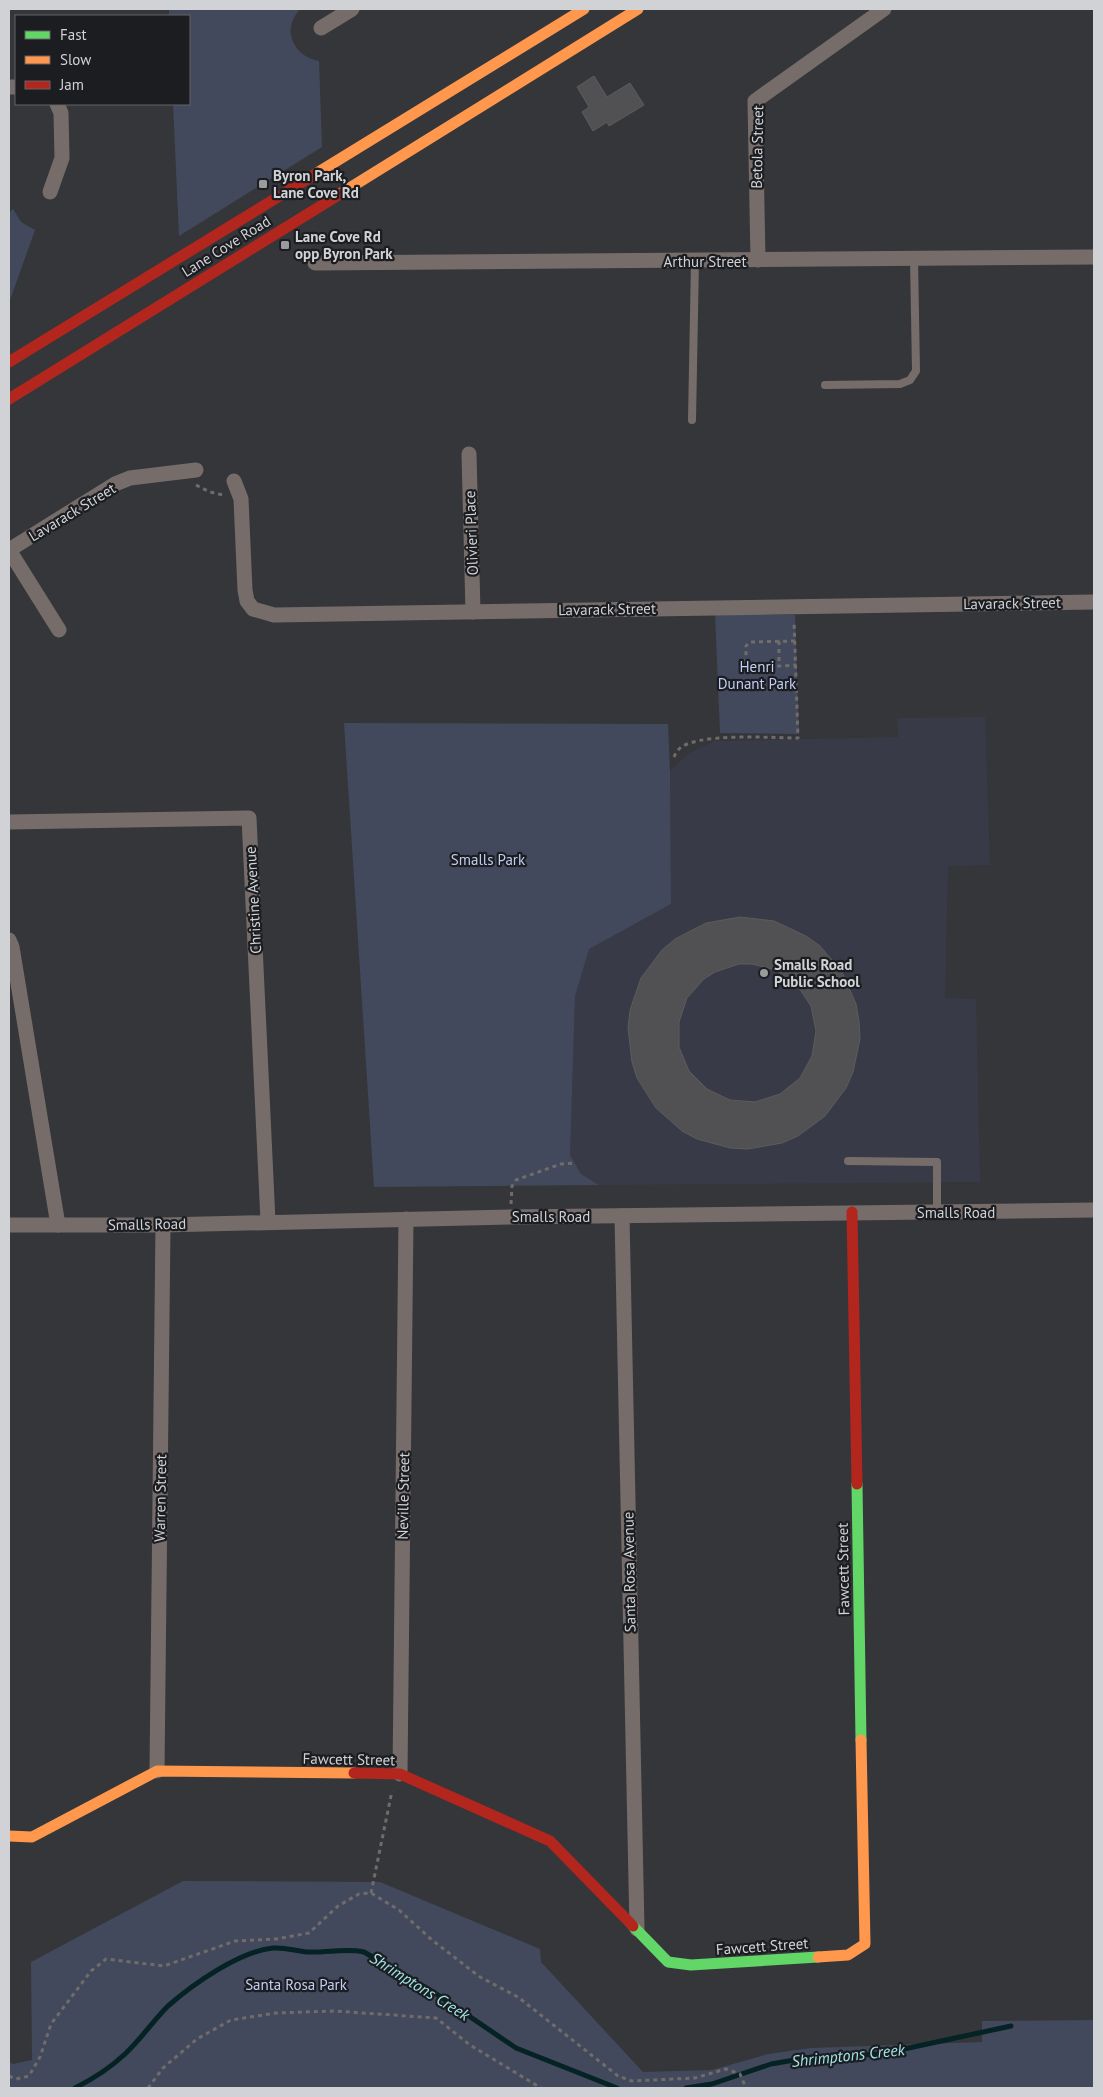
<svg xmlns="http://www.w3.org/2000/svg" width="1103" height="2097" viewBox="0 0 1103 2097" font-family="'PT Sans',sans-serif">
<rect width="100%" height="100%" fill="#35363a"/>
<!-- built -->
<path fill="#383b47" d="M985,717L990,865L948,866L945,998L976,999L980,1182L599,1185L581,1174L570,1155L575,996L588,949L671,904L670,771L689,753L715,741L898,737L897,718Z"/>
<!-- green -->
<g fill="#42495c">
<path d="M169,9H300C281,30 293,56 319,61L322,147L179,236L173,104H189V16H169Z"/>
<path d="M13,209L21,222L35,230L9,303V213Z"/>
<path d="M715,614L795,615L799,734L720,733Z"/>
<path d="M344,723L668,724L670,771L671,904L589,949L575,996L570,1155L581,1174L599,1185L374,1187Z"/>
<path d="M183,1881L380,1882L540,1949L541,1962L643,2072L712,2070L768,2054L811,2048L982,2042V2021L1094,2020V2088H9V2062L13,2064L32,2060L31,1962Z"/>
</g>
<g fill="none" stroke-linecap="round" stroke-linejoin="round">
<!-- stream -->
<g stroke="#052324" stroke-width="5">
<path d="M75,2088C93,2079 110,2068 125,2054C141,2039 153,2021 168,2006C193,1984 240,1951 273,1948C284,1947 296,1951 307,1952C327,1953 345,1948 364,1952L435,1993L516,2048L617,2088"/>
<path d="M686,2088L712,2084L771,2064L812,2057L881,2054L1011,2026"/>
</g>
</g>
<!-- building -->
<g fill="#515052" stroke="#5c5c5c" fill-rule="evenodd">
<path d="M594,76L607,97L630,83L644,105L609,126L607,122L593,131L582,112L589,107L577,87Z"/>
<path d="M740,917L774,921L806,936L820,946L842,972L856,1004L859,1021L860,1039L853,1072L846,1088L825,1116L798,1136L782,1143L748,1149L730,1148L697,1139L682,1131L656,1108L637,1078L632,1062L628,1028L630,1010L641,978L662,950L675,939L706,923ZM739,964H752L776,970L797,985L811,1006L816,1031L812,1056L800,1078L780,1094L755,1102L730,1100L707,1089L689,1071L679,1047V1022L687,998L704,979L715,972Z"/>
</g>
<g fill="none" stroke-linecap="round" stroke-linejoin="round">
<!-- path -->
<g stroke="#716c6a" stroke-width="3" stroke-dasharray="4 4" stroke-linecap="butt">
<path d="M196,485L210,492L223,495"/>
<path d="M779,641V666"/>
<path d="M795,641L750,642L746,646V668L796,665"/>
<path d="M674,757C675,755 676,752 678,750C693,732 774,738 798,738L794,621"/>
<path d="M511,1204L512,1186L516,1180L561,1164L574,1163"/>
<path d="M371,1893L392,1791"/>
<path d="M9,2076L16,2079L29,2076L40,2057L51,2024L91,1971L106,1959L164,1966L235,1941L276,1939L309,1933L338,1906L359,1894L371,1893L399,1910L432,1940L480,1977L518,1997L618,2076L632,2081L695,2078L726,2069L740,2074L746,2088"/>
<path d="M148,2088L163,2068L197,2039L231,2020L276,2013L334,2011L436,2018L470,2045L541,2088"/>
</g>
<!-- lane -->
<g stroke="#766d6a" stroke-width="8">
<path d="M825,385L900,384L910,380L916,371L914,258"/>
<path d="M692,420L695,261"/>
<path d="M848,1161L937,1162V1213"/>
</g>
<!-- street -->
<g stroke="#766d6a" stroke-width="15">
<path d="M321,28L352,9"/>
<path d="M9,87H16"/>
<path d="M50,192L62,158L61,113L57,104"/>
<path d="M758,260L755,101L884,9"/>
<path d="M315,263L1094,257"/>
<path d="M469,454L473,612"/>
<path d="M234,481L241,499L245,590L247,601L253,609L274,615L1094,602"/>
<path d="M9,550L115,484L130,478L196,470"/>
<path d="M9,550L59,630"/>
<path d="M9,822L249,818L268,1221"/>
<path d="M9,940L12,947L58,1225"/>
<path d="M622,1216L637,1929"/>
<path d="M9,1225H163L511,1217L1094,1210"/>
<path d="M157,1771L163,1225"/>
<path d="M400,1774L406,1219"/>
</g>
<!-- fast -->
<g stroke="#63d668" stroke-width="11">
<path d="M857,1484L861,1740"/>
<path d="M633,1926L668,1962L691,1965L818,1957"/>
</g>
<!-- slow -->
<g stroke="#ff974d" stroke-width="11">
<path d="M317,173L584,9"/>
<path d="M340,194L638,9"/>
<path d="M9,1836L32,1837L157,1771L354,1773"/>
<path d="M818,1957L848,1955L865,1944L861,1740"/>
</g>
<!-- jam -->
<g stroke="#b3261e" stroke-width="11">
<path d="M9,362L317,173"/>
<path d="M9,399L340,194"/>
<path d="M852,1212L857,1484"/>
<path d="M354,1773L400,1774L550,1841L633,1926"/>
</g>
</g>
<!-- markers -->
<g fill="#9a9b9f" stroke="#1c1d20" stroke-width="2">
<rect x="258" y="179" width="10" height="10" rx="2.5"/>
<rect x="280" y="240" width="10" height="10" rx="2.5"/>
<circle cx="764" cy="973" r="5"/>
</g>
<g text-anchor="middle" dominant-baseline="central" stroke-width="4.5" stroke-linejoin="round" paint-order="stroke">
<!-- street labels -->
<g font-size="15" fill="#d0d2d6" stroke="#1c1d20">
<text transform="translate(757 147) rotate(-89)">Betola Street</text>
<text transform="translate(226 246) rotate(-32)">Lane Cove Road</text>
<text x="705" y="261">Arthur Street</text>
<text transform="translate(72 512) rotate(-31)">Lavarack Street</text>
<text transform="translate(471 533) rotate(-92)">Olivieri Place</text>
<text transform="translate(1012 603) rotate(-1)">Lavarack Street</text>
<text transform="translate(607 609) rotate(-1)">Lavarack Street</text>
<text transform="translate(253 900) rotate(-93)">Christine Avenue</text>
<text x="956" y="1212">Smalls Road</text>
<text x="551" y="1216">Smalls Road</text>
<text transform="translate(147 1224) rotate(-1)">Smalls Road</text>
<text transform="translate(403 1496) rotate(-89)">Neville Street</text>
<text transform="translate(160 1498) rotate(-89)">Warren Street</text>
<text transform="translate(843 1569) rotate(-91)">Fawcett Street</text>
<text transform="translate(629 1572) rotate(-91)">Santa Rosa Avenue</text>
<text transform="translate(349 1759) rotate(1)">Fawcett Street</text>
<text transform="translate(762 1946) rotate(-4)">Fawcett Street</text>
</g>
<!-- poi labels -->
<g font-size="15" font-weight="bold" fill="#d0d2d6" stroke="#1c1d20" text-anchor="start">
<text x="273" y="175">Byron Park,<tspan x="273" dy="17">Lane Cove Rd</tspan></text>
<text x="295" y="236">Lane Cove Rd<tspan x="295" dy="17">opp Byron Park</tspan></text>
<text x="774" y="964">Smalls Road<tspan x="774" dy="17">Public School</tspan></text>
</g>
<!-- park labels -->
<g font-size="15" fill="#c1cff6" stroke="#1c1d20">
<text x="757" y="666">Henri<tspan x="757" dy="17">Dunant Park</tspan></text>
<text x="488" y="859">Smalls Park</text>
<text x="296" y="1984">Santa Rosa Park</text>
</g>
<!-- water labels -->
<g font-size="16" font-style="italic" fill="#9fe6e8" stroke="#1c1d20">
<text transform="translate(420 1986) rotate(32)">Shrimptons Creek</text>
<text transform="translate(848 2055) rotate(-6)">Shrimptons Creek</text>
</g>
</g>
<!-- border -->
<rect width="1103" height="2097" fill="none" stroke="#d0d2d6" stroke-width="20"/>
<!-- legend -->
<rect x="15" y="15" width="175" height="90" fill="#1c1d20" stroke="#646569"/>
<rect x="25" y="31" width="25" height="8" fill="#63d668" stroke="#646569"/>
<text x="60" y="40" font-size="15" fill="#d0d2d6">Fast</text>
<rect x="25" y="56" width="25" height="8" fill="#ff974d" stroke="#646569"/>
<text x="60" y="65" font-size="15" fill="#d0d2d6">Slow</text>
<rect x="25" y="81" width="25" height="8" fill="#b3261e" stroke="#646569"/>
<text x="60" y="90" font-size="15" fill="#d0d2d6">Jam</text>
</svg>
